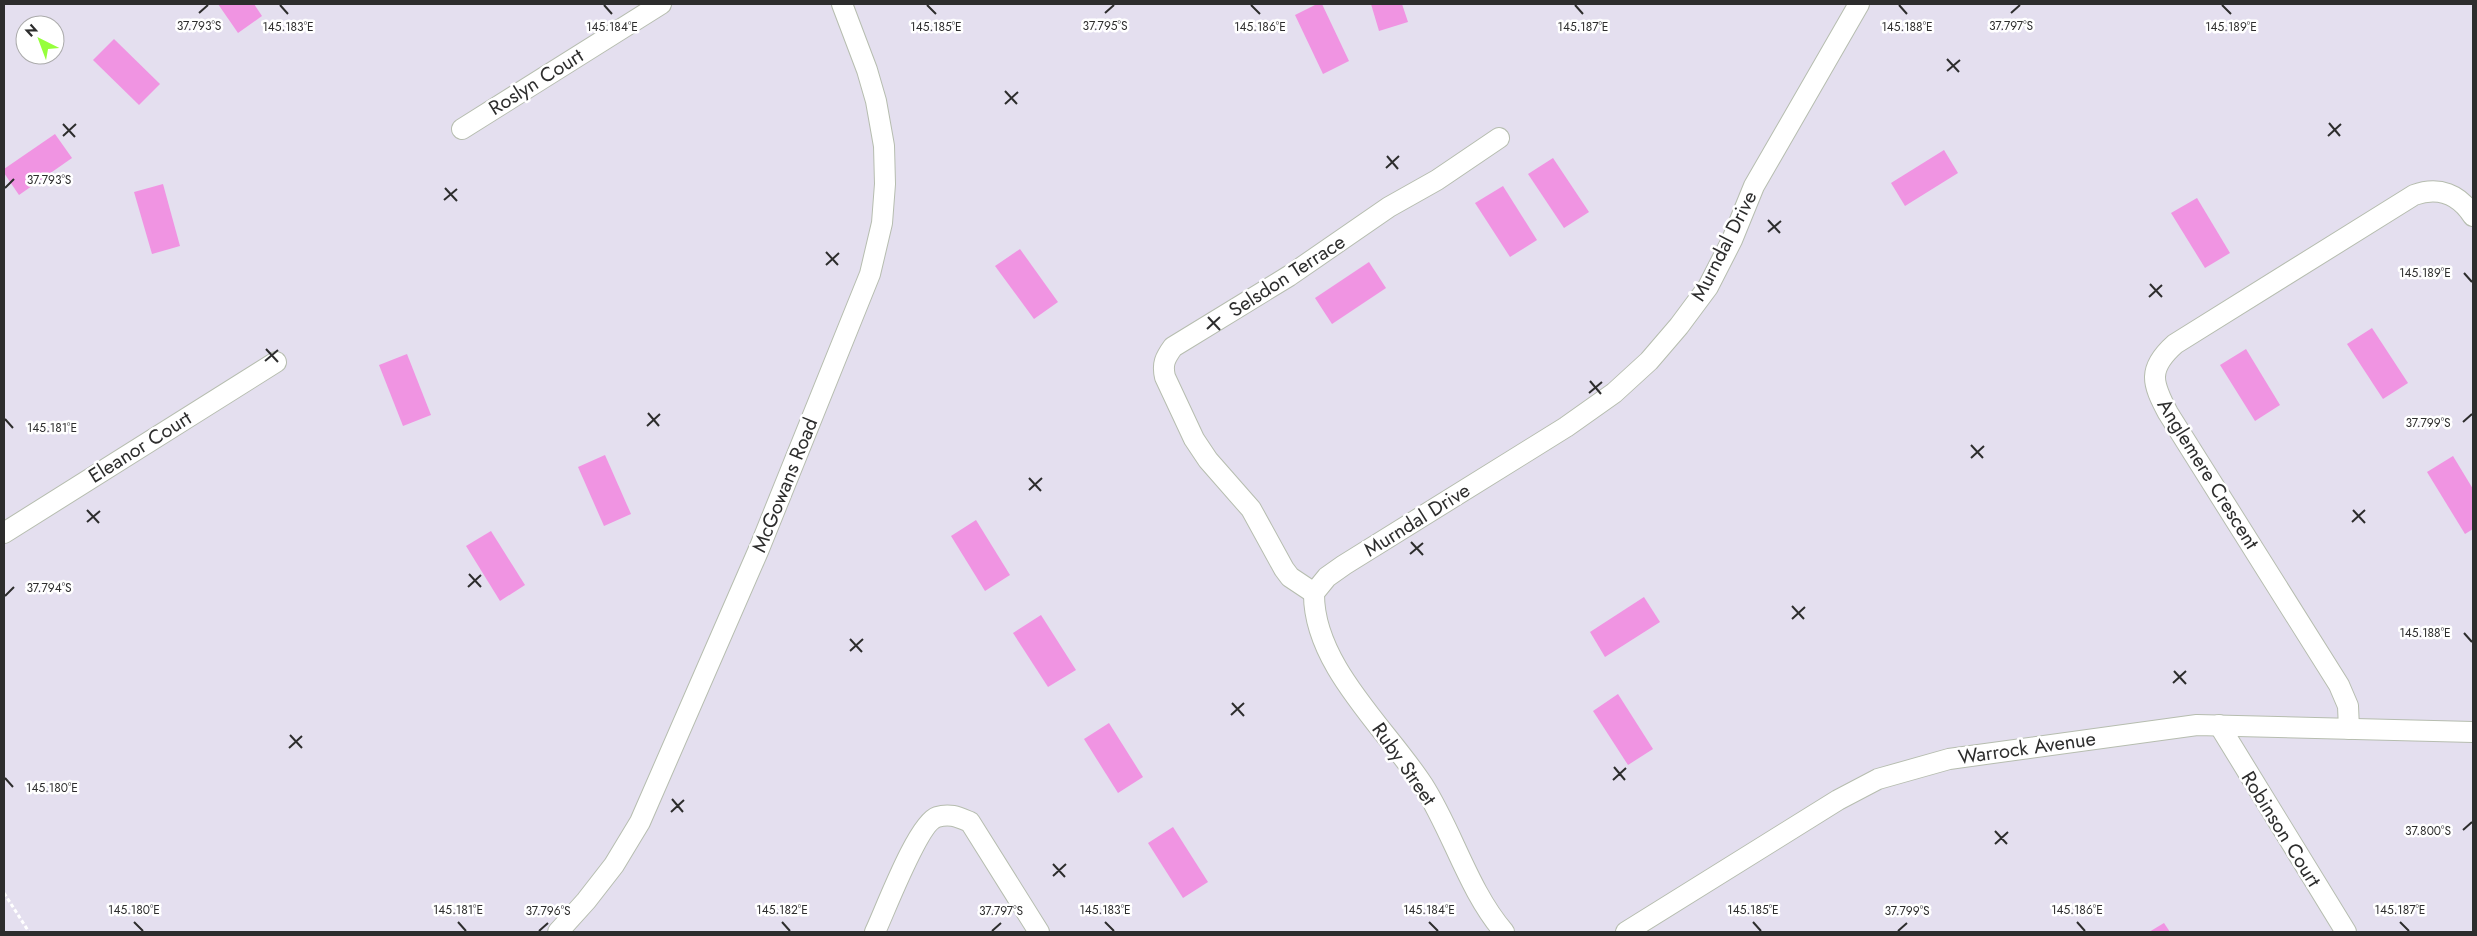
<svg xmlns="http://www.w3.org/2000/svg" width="2477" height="936" viewBox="0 0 2477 936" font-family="Jost,sans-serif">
<rect width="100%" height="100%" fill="#e4dfef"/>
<!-- pitch -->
<g fill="#f094e2">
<path d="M218,4H254L262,16L238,33Z"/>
<path d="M1317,4H1322L1349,61L1323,74L1295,15Z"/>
<path d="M1371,4H1402L1408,22L1379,31Z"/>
<path d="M114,39L160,84L139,105L93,60Z"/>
<path d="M55,134L72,158L19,195L4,173V169Z"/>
<path d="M1944,150L1958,173L1905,206L1891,183Z"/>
<path d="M1553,158L1589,212L1564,228L1528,174Z"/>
<path d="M163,184L180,246L152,254L134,192Z"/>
<path d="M1503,186L1537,240L1510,257L1475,203Z"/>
<path d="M2197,198L2230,253L2205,268L2171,213Z"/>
<path d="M1020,249L1058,302L1034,319L995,266Z"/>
<path d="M1369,262L1386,288L1332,324L1315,298Z"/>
<path d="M2372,328L2408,383L2383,399L2347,344Z"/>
<path d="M2246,349L2280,405L2255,421L2220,365Z"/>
<path d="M407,354L431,415L403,426L379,365Z"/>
<path d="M605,455L631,514L604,526L578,467Z"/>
<path d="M2453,456L2473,489V529L2465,534L2427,472Z"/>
<path d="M976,520L1010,575L985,591L951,536Z"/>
<path d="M491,531L525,585L500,601L466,546Z"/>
<path d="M1644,597L1660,622L1605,657L1590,632Z"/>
<path d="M1041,615L1076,670L1048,687L1013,633Z"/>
<path d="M1618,694L1653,749L1628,765L1593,711Z"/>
<path d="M1109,723L1143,777L1118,793L1084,739Z"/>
<path d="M1173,827L1208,882L1183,898L1148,843Z"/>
<path d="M2164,923L2170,932H2149Z"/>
</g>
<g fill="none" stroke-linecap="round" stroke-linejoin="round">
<!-- minor casing -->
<g stroke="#b6bdaf" stroke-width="22">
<g id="minor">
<path d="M462,129L661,4"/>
<path d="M4,533L276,362"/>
<path d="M1314,593L1290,577L1284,569L1251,509L1208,460L1194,439L1165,377C1162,364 1165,358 1173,347L1289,276L1389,207L1437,180L1499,138"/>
<path d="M2219,725L2346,932"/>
<path d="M2349,729L2348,706L2339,685L2168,413C2152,383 2147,369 2175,344L2414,195C2439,186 2459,194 2473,216"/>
<path d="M558,932L586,901L614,865L640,822L759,549L870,274L882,223L885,184L884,146L876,101L867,70L842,4"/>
<path d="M875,932C885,911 918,823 937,817C950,813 958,817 970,822L1039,932"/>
<path d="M1504,932C1468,890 1453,832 1423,785C1387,729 1313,665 1314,593L1327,577L1344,565L1566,427L1614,393L1649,361L1679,326L1708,287L1732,240L1754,186L1859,4"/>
<path d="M1626,932L1838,800L1878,779L1949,759L2197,725L2473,732"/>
</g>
</g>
<!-- path -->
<path stroke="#fff" stroke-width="3" stroke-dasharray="4 2.5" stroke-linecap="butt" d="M4,893L29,932"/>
<!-- minor -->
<use href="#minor" stroke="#fff" stroke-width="20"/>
</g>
<!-- ticks -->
<path fill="none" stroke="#2d2d2d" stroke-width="2" d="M280,5L288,14M604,5L612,14M927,5L936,14M1251,5L1260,14M1575,5L1583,14M1899,5L1907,14M2222,5L2231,14M199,13L208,5M1105,13L1114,5M2011,13L2020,5M1947,59L1959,72M1947,71L1960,60M1005,91L1017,104M1005,104L1018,92M2329,123L2340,136M63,124L75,137M63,136L76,124M2328,136L2341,124M1387,156L1398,169M1386,168L1399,156M5,188L14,179M445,188L457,201M444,200L457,189M1768,220L1780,233M1768,232L1781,221M826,252L838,265M826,265L839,253M2464,273L2472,282M2150,284L2162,297M2149,297L2162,285M1208,317L1220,330M1207,329L1220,317M266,349L278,362M265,361L278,350M1590,381L1601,394M1589,393L1602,382M648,413L659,426M5,419L13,428M2463,422L2472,414M647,426L660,414M1971,445L1983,458M1971,458L1984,446M1029,478L1041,491M1029,490L1042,478M87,510L99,523M2353,510L2365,523M87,522L100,511M2352,522L2365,510M1411,542L1423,555M1410,554L1423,543M469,574L481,587M468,587L481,575M5,596L14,587M1792,606L1804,619M1792,619L1805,607M2464,633L2472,642M850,639L862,652M850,651L863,639M2174,671L2186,684M2173,683L2186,671M1232,703L1244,716M1231,715L1244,703M290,735L302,748M289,748L302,736M1614,767L1625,780M5,778L13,787M1613,780L1626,768M672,799L683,812M671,812L684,800M2463,830L2472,822M1995,831L2007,844M1995,844L2008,832M1053,864L1065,877M1053,876L1066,864M134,922L143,931M458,922L466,931M782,922L790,931M1105,922L1114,931M1429,922L1438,931M1753,922L1761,931M2077,922L2085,931M2400,922L2409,931M539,931L548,923M992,931L1001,923M1898,931L1907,923"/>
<g text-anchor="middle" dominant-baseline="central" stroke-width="5" stroke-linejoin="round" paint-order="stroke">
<!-- street labels -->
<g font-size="20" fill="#2d2d2d" stroke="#fff">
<text transform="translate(536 82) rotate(-32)">Roslyn Court</text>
<text transform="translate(1724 246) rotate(-63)">Murndal Drive</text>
<text transform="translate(1287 276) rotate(-33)">Selsdon Terrace</text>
<text transform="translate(140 447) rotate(-32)">Eleanor Court</text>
<text transform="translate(2208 474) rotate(58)">Anglemere Crescent</text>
<text transform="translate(785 485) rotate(-68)">McGowans Road</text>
<text transform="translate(1417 520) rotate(-32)">Murndal Drive</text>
<text transform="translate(2027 748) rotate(-8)">Warrock Avenue</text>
<text transform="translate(1404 764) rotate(55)">Ruby Street</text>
<text transform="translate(2281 829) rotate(58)">Robinson Court</text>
</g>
</g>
<g font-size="12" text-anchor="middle" fill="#2d2d2d" stroke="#fff" stroke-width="5" stroke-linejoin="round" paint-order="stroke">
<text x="199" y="30">37.793°S</text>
<text x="1105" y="30">37.795°S</text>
<text x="2011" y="30">37.797°S</text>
<text x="1260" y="31">145.186°E</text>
<text x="2231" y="31">145.189°E</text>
<text x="288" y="31">145.183°E</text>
<text x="612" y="31">145.184°E</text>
<text x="936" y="31">145.185°E</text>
<text x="1583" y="31">145.187°E</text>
<text x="1907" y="31">145.188°E</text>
<text x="49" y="184">37.793°S</text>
<text x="2425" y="277">145.189°E</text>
<text x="2428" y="427">37.799°S</text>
<text x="52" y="432">145.181°E</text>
<text x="49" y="592">37.794°S</text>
<text x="2425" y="637">145.188°E</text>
<text x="52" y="792">145.180°E</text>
<text x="2428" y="835">37.800°S</text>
<text x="134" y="914">145.180°E</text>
<text x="458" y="914">145.181°E</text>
<text x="782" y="914">145.182°E</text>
<text x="1105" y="914">145.183°E</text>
<text x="1429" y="914">145.184°E</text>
<text x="1753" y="914">145.185°E</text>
<text x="2077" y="914">145.186°E</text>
<text x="2400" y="914">145.187°E</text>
<text x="548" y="915">37.796°S</text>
<text x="1001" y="915">37.797°S</text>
<text x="1907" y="915">37.799°S</text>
</g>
<!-- border -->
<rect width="2477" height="936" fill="none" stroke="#2d2d2d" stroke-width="10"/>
<!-- north arrow -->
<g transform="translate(40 40) rotate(318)"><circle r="24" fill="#ffffff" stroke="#ababab"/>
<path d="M0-4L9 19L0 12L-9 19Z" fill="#96ff3c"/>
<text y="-8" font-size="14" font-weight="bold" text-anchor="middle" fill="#2d2d2d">N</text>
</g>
</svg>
